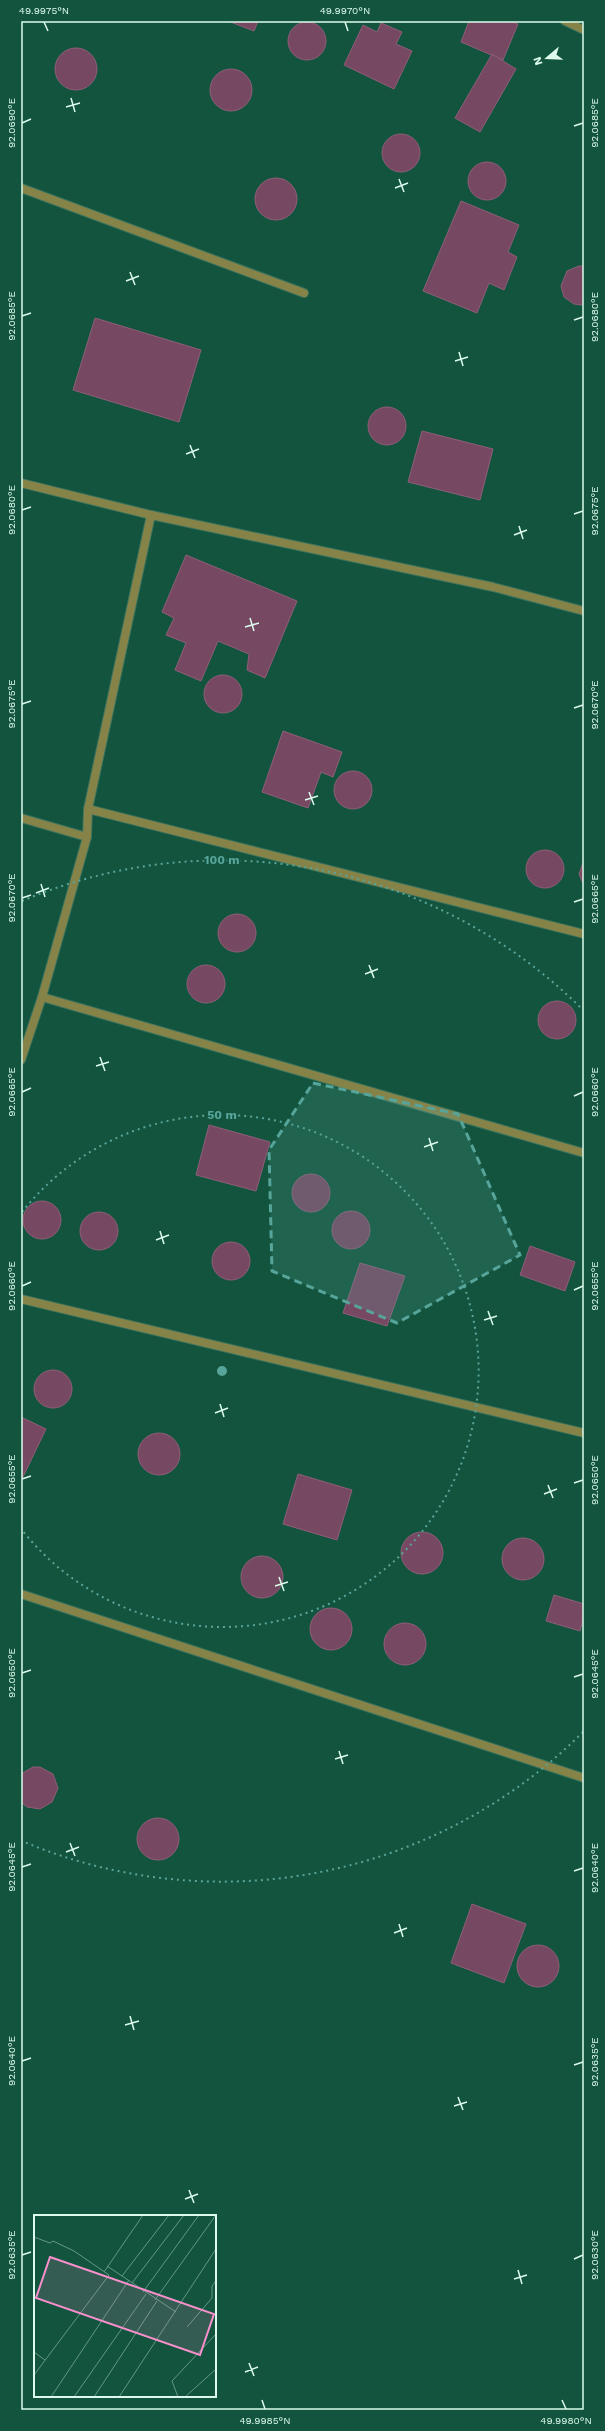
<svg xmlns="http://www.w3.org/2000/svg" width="605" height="2431" viewBox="0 0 605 2431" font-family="'Work Sans',sans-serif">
<rect width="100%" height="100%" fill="#13543e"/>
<!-- building -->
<g fill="#774862" stroke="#8f5e78">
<path d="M228,21H258L254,31Z"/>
<path d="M469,21H510L518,24L503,60L461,42Z"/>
<circle cx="307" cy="41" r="19"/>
<path d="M381,23L402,32L396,44L412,51L394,89L344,65L363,25L377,32Z"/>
<circle cx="76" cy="69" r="21"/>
<path d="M492,54L516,69L480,132L455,118Z"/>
<circle cx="231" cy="90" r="21"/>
<circle cx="401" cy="153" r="19"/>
<circle cx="487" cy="181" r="19"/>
<circle cx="276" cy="199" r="21"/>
<path d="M461,201L519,225L508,252L517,257L504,290L489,283L477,313L423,291Z"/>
<path d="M579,266H584V304L581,305L574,304L564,297L561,286L567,271Z"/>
<path d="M95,318L201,350L179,422L73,390Z"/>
<circle cx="387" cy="426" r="19"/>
<path d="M422,431L493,449L480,500L408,482Z"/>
<path d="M186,555L297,601L265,678L247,670L249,654L218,641L201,681L175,670L186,643L166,635L174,618L162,612Z"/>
<circle cx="223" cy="694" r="19"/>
<path d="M283,731L342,752L333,777L321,772L308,808L262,792Z"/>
<circle cx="353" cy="790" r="19"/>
<circle cx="545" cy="869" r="19"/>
<path d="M584,860V886L579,874Z"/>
<circle cx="237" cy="933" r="19"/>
<circle cx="206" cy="984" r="19"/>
<circle cx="557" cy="1020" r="19"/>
<path d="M209,1125L270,1142L256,1191L196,1175Z"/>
<circle cx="311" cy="1193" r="19"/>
<circle cx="42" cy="1220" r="19"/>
<circle cx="351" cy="1230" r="19"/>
<circle cx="99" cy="1231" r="19"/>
<circle cx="231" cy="1261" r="19"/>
<path d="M530,1246L575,1262L565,1291L520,1275Z"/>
<path d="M360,1263L405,1276L387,1326L343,1313Z"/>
<circle cx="53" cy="1389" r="19"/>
<path d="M21,1417L46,1429L21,1481Z"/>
<circle cx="159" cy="1454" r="21"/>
<path d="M298,1474L352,1490L337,1540L283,1524Z"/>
<circle cx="422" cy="1553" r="21"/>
<circle cx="523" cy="1559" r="21"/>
<circle cx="262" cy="1577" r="21"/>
<path d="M554,1595L584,1604V1616L580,1631L546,1621Z"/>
<circle cx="331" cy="1629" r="21"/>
<circle cx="405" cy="1644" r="21"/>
<path d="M33,1767H40L53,1774L58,1788L52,1802L40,1809L27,1807L21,1802V1774Z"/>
<circle cx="158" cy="1839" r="21"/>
<path d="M472,1904L526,1924L504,1983L451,1963Z"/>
<circle cx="538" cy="1966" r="21"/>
</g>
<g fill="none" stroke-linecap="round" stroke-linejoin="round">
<!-- street casing -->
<g stroke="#37725e" stroke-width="10">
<g id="street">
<path d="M565,21L584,30"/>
<path d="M21,188L304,293"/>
<path d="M21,483L151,515L493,587L584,611"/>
<path d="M88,809L584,934"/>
<path d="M21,818L87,837"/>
<path d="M42,997L584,1153"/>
<path d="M21,1060L42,997L87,837L88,809L151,515"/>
<path d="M21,1299L584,1433"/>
<path d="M21,1594L584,1778"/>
</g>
</g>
<!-- street -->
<use href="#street" stroke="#868349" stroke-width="8"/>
</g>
<!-- marked area -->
<path fill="#57a59a" fill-opacity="0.2" stroke="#57a59a" stroke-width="3" stroke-dasharray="8 5" stroke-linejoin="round" d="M313,1083L458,1114L520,1255L397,1323L272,1271L269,1150Z"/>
<!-- ticks -->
<path fill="none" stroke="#dcfbed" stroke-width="1.5" d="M44,22L48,31M345,22L348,31M71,98L75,112M66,107L80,103M22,123L31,119M574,126L583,123M399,179L404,192M395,188L408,183M130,272L135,285M126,281L139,276M22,316L31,313M574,320L583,317M459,352L463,366M455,361L468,357M190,445L195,458M186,454L199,449M22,510L31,507M574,514L583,511M519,526L523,539M514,535L527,530M250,618L254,631M245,627L259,623M22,704L31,701M574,708L583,705M309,792L314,805M305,800L318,796M41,884L45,897M36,893L49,888M22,898L31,895M574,902L583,899M369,965L374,978M365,974L378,969M100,1057L105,1071M96,1066L109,1062M22,1092L31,1088M574,1096L583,1092M429,1138L433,1151M424,1147L438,1142M160,1231L164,1244M156,1240L169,1235M22,1286L31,1282M574,1290L583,1286M488,1311L493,1325M484,1320L497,1316M220,1404L224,1417M215,1413L228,1408M22,1479L31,1476M574,1483L583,1480M548,1485L553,1498M544,1494L557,1489M279,1577L284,1591M275,1586L288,1582M22,1673L31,1670M574,1677L583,1674M339,1751L343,1764M335,1759L348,1755M70,1843L75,1856M66,1852L79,1847M22,1867L31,1864M574,1871L583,1868M399,1924L403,1937M394,1933L407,1928M130,2016L134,2030M125,2025L139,2021M22,2061L31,2058M574,2065L583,2062M458,2097L463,2110M454,2106L467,2102M189,2190L194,2203M185,2199L198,2194M22,2255L31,2252M574,2259L583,2255M518,2270L522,2284M514,2279L527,2275M249,2363L254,2376M245,2372L258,2367M262,2400L265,2409M562,2400L566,2409"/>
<!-- distance rings -->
<g fill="none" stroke="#57a59a" stroke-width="2" stroke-dasharray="2 4">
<path d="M22 1212A256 256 0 1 1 22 1530"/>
<path d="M583 1732A511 511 0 0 1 22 1841M22 901A511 511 0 0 1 583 1010"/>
</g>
<!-- overview -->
<g transform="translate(34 2215)">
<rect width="182" height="182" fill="#13543e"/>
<path fill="none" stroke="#639784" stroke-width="1" d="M0,22L16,28L19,26L40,36L75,60L0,160M73,51L142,97M70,57L109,0M88,61L135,0M98,68L150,0M109,77L165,0M121,85L182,0M153,112L178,83V71L182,66M0,137L11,145M17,182L95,65M40,182L112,79M60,182L123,86M85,182L182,34M144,182L138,166L182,119M151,182L182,154"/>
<path fill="#f890cb" fill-opacity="0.15" stroke="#f890cb" stroke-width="2" d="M16,42L180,99L166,140L2,83Z"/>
<rect width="182" height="182" fill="none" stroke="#dcfbed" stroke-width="2"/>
</g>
<circle cx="222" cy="1371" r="6" fill="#57a59a" stroke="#13543e" stroke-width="2"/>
<g font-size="12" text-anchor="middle" font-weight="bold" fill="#57a59a" stroke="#13543e" stroke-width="3.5" stroke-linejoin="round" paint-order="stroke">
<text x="222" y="864">100 m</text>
<text x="222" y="1119">50 m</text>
</g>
<!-- border -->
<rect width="605" height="2431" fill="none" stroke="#13543e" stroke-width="44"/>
<!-- north arrow -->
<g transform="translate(547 58) rotate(251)" stroke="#13543e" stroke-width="3" paint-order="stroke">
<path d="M0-3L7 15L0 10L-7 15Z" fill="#dcfbed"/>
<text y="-6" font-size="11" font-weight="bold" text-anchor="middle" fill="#dcfbed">N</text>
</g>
<rect x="22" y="22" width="561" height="2387" fill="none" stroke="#dcfbed" stroke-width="1.5"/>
<g font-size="10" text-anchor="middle" fill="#dcfbed">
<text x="44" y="14">49.9975°N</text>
<text x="345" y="14">49.9970°N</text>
<text transform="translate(11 123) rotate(-90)" y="4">92.0690°E</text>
<text transform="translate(594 123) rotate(-90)" y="4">92.0685°E</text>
<text transform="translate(11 316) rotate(-90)" y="4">92.0685°E</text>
<text transform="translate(594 317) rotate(-90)" y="4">92.0680°E</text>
<text transform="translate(11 510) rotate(-90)" y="4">92.0680°E</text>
<text transform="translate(594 511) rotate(-90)" y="4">92.0675°E</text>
<text transform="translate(11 704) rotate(-90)" y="4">92.0675°E</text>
<text transform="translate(594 705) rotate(-90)" y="4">92.0670°E</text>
<text transform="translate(11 898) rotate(-90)" y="4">92.0670°E</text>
<text transform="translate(594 899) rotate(-90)" y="4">92.0665°E</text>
<text transform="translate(11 1092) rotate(-90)" y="4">92.0665°E</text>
<text transform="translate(594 1092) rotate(-90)" y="4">92.0660°E</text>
<text transform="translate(11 1286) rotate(-90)" y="4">92.0660°E</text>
<text transform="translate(594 1286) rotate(-90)" y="4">92.0655°E</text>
<text transform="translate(11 1479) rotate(-90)" y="4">92.0655°E</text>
<text transform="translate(594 1480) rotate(-90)" y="4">92.0650°E</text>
<text transform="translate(11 1673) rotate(-90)" y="4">92.0650°E</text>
<text transform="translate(594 1674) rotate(-90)" y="4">92.0645°E</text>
<text transform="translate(11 1867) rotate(-90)" y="4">92.0645°E</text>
<text transform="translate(594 1868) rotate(-90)" y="4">92.0640°E</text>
<text transform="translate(11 2061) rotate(-90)" y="4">92.0640°E</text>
<text transform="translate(594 2062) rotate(-90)" y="4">92.0635°E</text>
<text transform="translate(11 2255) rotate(-90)" y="4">92.0635°E</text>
<text transform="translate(594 2255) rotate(-90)" y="4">92.0630°E</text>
<text x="265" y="2424">49.9985°N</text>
<text x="566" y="2424">49.9980°N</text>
</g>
</svg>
